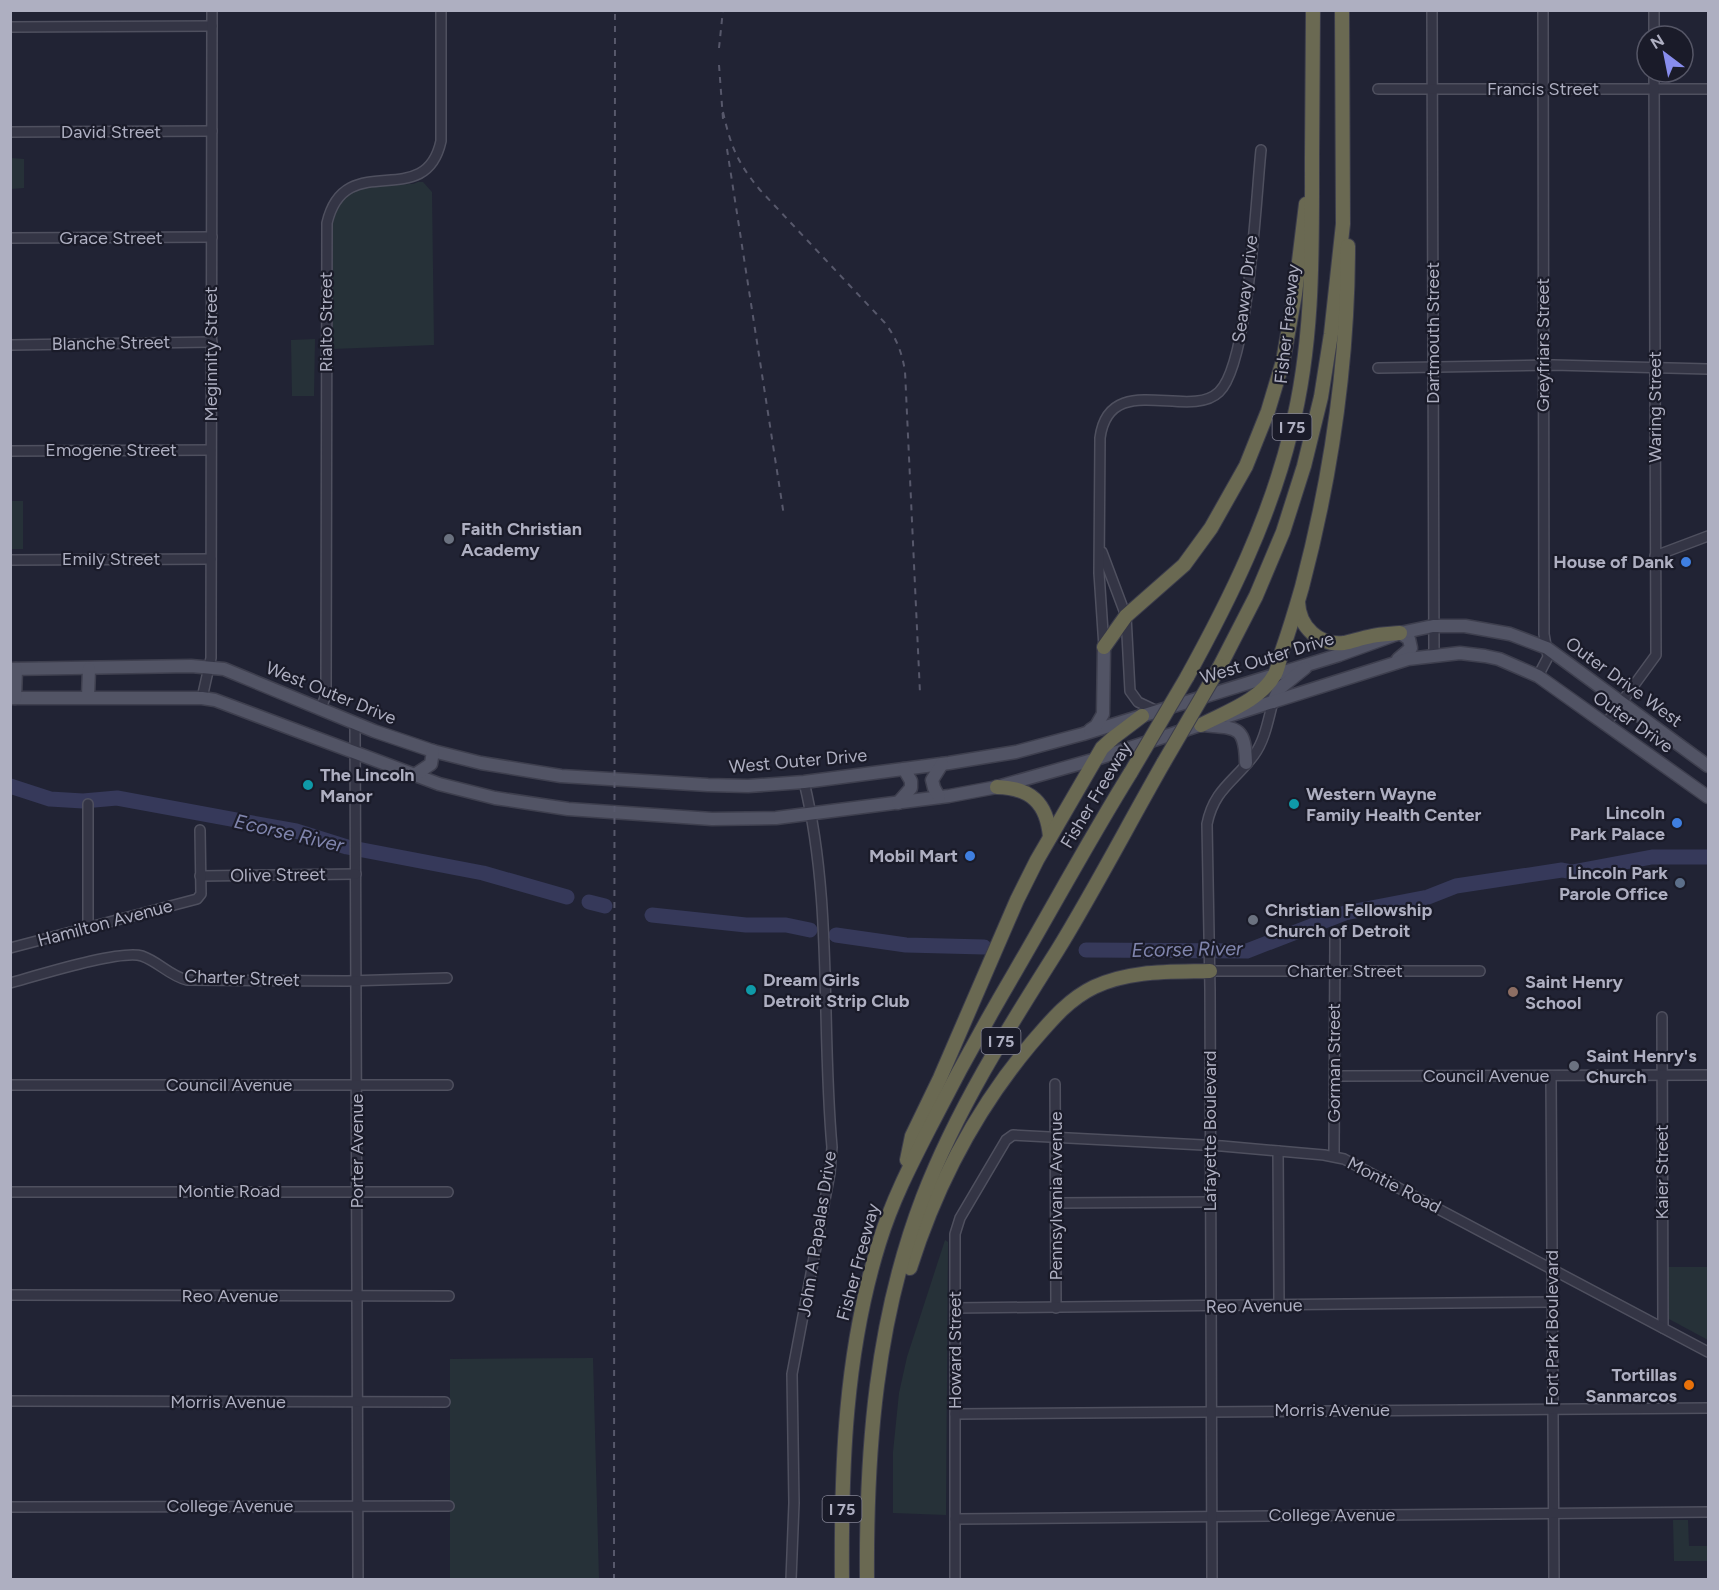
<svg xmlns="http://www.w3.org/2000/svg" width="1719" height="1590" viewBox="0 0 1719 1590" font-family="Figtree,sans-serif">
<rect width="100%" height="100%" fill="#212334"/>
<!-- green -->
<g fill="#263138">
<path d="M11,158L24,159V188L11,189Z"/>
<path d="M418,182H423L432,192L434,345L333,349V223C344,180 376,185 413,184Z"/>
<path d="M315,339L314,396H292L291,340Z"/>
<rect x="11" y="501" width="12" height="48"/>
<path d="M945,1240L948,1242L946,1515L893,1513V1452L899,1393L907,1357Z"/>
<path d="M1668,1267H1708V1340L1669,1319Z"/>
<path d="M593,1358L599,1579L450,1580V1359Z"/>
<path d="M1673,1520H1688L1689,1546H1708V1561H1674Z"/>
</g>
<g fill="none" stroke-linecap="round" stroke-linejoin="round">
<!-- river -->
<g stroke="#36395a" stroke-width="15">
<path d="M10,786L50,799L83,801L117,798L296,831L347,847L483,873L567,897"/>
<path d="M589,902L605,906"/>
<path d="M652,915L746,925H786L810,930"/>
<path d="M836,935L906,945L984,947"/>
<path d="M1086,950L1247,951L1345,913L1428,897L1456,886L1562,870L1572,872L1652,857H1708"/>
</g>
<!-- minor casing -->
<g stroke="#4f505f" stroke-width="12">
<g id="minor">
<path d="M1432,10L1434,655"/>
<path d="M1654,10V36"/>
<path d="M10,27L212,26"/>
<path d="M1378,89H1708"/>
<path d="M10,132L212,131"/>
<path d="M10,238L212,237"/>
<path d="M10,345L212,342"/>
<path d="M1378,368L1553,365L1708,369"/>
<path d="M10,451L211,450"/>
<path d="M1102,552L1126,616L1130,691L1138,702L1157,711"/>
<path d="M1655,556L1708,536"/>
<path d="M10,560L211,559"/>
<path d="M1104,647L1099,573L1100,438C1109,369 1189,421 1219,392C1249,364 1256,196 1261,150"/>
<path d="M1538,676L1548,657L1544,634L1543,10"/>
<path d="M202,698L211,658L212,10"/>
<path d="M321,708L326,695L327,223C345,146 425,214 441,141V10"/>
<path d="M355,723L358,1580"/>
<path d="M1605,725L1656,655L1654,72"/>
<path d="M88,804V927"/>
<path d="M200,876L356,874"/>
<path d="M10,948L197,899L201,894L200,830"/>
<path d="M1210,971H1480"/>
<path d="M10,983C36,976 121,949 142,956C159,962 170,976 187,980L347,981L447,978"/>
<path d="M1662,1017L1663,1328"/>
<path d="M1335,1076L1708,1075"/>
<path d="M1551,1076L1554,1580"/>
<path d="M1055,1084L1056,1308"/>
<path d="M10,1085H448"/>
<path d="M1278,1151L1279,1305"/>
<path d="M1334,1156L1335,934"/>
<path d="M10,1192H448"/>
<path d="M1056,1203L1210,1202"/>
<path d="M10,1295L449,1296"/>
<path d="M955,1308L1553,1302"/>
<path d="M10,1401L445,1402"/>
<path d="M955,1414L1708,1408"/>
<path d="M10,1507L449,1506"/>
<path d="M955,1519L1708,1512"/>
<path d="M791,1580L794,1503L792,1374L830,1173L832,1147C821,1026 833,901 804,782"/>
<path d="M955,1580V1234L960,1218L1006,1140L1013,1135L1222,1146L1324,1155L1344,1159L1708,1352"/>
<path d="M1212,1580L1210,990L1207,824C1214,789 1235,781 1254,755C1265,740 1268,720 1273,702"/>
</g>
</g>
<!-- major casing -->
<g stroke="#3e3f4e" stroke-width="15">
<g id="major">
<path d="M1398,659L1411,648L1409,639L1400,633"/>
<path d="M10,669L191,666L224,669L374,731L433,751L481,763L561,776L708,785L748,786L804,782L949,763L1016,752L1083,734L1339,655L1400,633L1433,626H1465L1510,634L1547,648L1708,766"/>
<path d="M88,697L89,669"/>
<path d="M10,698H202L215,700L439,784L495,798L568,809L712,819L776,818L949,796L997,787L1096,759L1209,722"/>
<path d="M15,698L16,669"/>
<path d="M1273,702L1279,689L1305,668"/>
<path d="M1228,716L1408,659L1460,653L1485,656L1499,659L1538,676L1708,797"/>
<path d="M1202,725C1237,728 1245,725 1246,763"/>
<path d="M1090,730L1096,726L1103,714L1104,647"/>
<path d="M416,774L431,764L433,751"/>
<path d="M939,797L934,788L932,780L942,764"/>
<path d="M898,803L911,788V781L904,769"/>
</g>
</g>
<!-- highway casing -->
<g stroke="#3c3d4c" stroke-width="16">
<g id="highway">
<path d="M1298,602C1299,627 1319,646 1344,643C1353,641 1362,638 1372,636C1381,634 1390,634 1400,633"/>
<path d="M1104,647L1126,616L1184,565L1211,528L1246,466L1268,411L1283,361L1295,294L1306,204"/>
<path d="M1220,666L1256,596L1283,532L1304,466L1321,397L1331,334L1343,224L1342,10"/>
<path d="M1187,677C1230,599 1270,518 1291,431C1314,341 1312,248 1312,156C1312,107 1313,59 1313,10"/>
<path d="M1201,725C1226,712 1261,700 1275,674C1279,666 1280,656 1283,648C1290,628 1296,608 1302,587C1331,477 1348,361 1348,246"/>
<path d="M997,787C1031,788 1047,803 1050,837"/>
<path d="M907,1160L912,1136L940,1078L1017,900L1037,860L1102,748L1113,738L1142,716"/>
<path d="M910,1268C936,1186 975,1111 1030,1045C1049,1023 1067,1000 1094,987C1130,970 1170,972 1210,971"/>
<path d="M842,1580C841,1466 845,1352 879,1243C892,1201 910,1166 930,1127C957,1074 985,1023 1015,972C1054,905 1090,838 1131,772"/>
<path d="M867,1580C866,1449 876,1320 923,1197C957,1109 1007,1030 1057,951C1095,889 1128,825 1164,762"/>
</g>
</g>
<!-- minor -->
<use href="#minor" stroke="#343545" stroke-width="9"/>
<!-- major -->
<use href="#major" stroke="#525465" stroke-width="12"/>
<!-- highway -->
<use href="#highway" stroke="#6a6952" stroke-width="14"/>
<!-- rail -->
<g stroke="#57586b" stroke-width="2" stroke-dasharray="6 6" stroke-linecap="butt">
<path d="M719,48L723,10"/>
<path d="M719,65L723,119"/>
<path d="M723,112C731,147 737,162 760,190L885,323C897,339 902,353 905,371L920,693"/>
<path d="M727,149L784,516"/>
<path d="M614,1580L615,10"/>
</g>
<!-- highway-bridge casing -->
<g stroke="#3c3d4c" stroke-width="16" stroke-linecap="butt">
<g id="highway-bridge">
<path d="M1164,762L1220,666"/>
<path d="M1131,772L1187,677"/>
</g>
</g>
<!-- highway-bridge -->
<use href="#highway-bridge" stroke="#6a6952" stroke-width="14"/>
</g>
<!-- markers -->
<g fill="#6b7280" stroke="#1a1b29" stroke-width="2">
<circle cx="449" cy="539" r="6"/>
<circle cx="1253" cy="920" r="6"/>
<circle cx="1574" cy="1066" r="6"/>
</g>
<g fill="#3f7fe0" stroke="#1a1b29" stroke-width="2">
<circle cx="1686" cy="562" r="6"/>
<circle cx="1677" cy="823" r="6"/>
<circle cx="970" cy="856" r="6"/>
</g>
<g fill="#0f9aa8" stroke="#1a1b29" stroke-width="2">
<circle cx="308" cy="785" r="6"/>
<circle cx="1294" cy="804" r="6"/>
<circle cx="751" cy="990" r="6"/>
</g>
<circle fill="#5c6f8a" stroke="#1a1b29" stroke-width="2" cx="1680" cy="883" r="6"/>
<circle fill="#8d6e63" stroke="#1a1b29" stroke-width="2" cx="1513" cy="992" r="6"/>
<circle fill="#e8710a" stroke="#1a1b29" stroke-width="2" cx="1689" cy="1385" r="6"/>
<g text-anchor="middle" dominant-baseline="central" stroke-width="4.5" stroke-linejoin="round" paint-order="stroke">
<!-- shield labels -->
<g fill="#1a1b29" stroke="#828393" stroke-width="1.5">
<rect x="1272.5" y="414" width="39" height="26" rx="4.5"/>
<rect x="981.5" y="1028" width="39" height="26" rx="4.5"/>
<rect x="822.5" y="1496" width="39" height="26" rx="4.5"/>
</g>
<g font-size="16" font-weight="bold" fill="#aeafc1">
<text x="1292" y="427">I 75</text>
<text x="1001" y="1041">I 75</text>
<text x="842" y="1509">I 75</text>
</g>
<!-- street labels -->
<g font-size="18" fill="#aeafc1" stroke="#1a1b29">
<text x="1543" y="89">Francis Street</text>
<text x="111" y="132">David Street</text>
<text x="111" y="238">Grace Street</text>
<text transform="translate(1245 289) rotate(-83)">Seaway Drive</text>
<text transform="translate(326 322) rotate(-90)">Rialto Street</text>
<text transform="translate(1287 324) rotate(-84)">Fisher Freeway</text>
<text transform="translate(1433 333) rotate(-90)">Dartmouth Street</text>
<text transform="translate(111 343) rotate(-1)">Blanche Street</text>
<text transform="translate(1543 345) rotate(-90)">Greyfriars Street</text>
<text transform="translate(211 354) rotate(-90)">Meginnity Street</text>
<text transform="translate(1655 407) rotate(-90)">Waring Street</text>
<text x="111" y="450">Emogene Street</text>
<text x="111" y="559">Emily Street</text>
<text transform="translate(1267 658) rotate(-17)">West Outer Drive</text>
<text transform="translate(1624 682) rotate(36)">Outer Drive West</text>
<text transform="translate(331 693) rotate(22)">West Outer Drive</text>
<text transform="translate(1633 722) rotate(35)">Outer Drive</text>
<text transform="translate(798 761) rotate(-5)">West Outer Drive</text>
<text transform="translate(1096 795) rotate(-59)">Fisher Freeway</text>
<text transform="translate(278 875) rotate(-1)">Olive Street</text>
<text transform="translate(105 923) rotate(-15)">Hamilton Avenue</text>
<text x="1345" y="971">Charter Street</text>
<text transform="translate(242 978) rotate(2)">Charter Street</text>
<text transform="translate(1334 1063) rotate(-90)">Gorman Street</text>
<text x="1486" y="1076">Council Avenue</text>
<text x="229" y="1085">Council Avenue</text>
<text transform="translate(1210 1131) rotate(-90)">Lafayette Boulevard</text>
<text transform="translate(357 1151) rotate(-90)">Porter Avenue</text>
<text transform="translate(1662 1172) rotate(-90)">Kaier Street</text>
<text transform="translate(1394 1185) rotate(27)">Montie Road</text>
<text x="229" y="1191">Montie Road</text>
<text transform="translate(1056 1196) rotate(-90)">Pennsylvania Avenue</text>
<text transform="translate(817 1234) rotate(-81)">John A Papalas Drive</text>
<text transform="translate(858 1262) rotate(-75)">Fisher Freeway</text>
<text x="230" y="1296">Reo Avenue</text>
<text transform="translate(1254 1306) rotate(-1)">Reo Avenue</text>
<text transform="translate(1552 1328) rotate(-90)">Fort Park Boulevard</text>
<text transform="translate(955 1350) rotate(-90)">Howard Street</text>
<text x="228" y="1402">Morris Avenue</text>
<text x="1332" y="1410">Morris Avenue</text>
<text x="230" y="1506">College Avenue</text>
<text x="1332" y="1515">College Avenue</text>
</g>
<!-- poi labels -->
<g font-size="18" font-weight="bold" fill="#aeafc1" stroke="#1a1b29" text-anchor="start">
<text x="461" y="529">Faith Christian<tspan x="461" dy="21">Academy</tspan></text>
<text x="1674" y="562" text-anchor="end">House of Dank</text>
<text x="320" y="775">The Lincoln<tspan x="320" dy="21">Manor</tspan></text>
<text x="1306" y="794">Western Wayne<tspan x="1306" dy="21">Family Health Center</tspan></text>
<text x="1665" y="813" text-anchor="end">Lincoln<tspan x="1665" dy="21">Park Palace</tspan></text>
<text x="958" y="856" text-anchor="end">Mobil Mart</text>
<text x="1668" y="873" text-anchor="end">Lincoln Park<tspan x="1668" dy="21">Parole Office</tspan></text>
<text x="1265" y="910">Christian Fellowship<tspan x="1265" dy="21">Church of Detroit</tspan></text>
<text x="763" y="980">Dream Girls<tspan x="763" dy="21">Detroit Strip Club</tspan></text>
<text x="1525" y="982">Saint Henry<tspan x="1525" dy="21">School</tspan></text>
<text x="1586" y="1056">Saint Henry's<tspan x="1586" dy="21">Church</tspan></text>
<text x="1677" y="1375" text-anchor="end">Tortillas<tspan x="1677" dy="21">Sanmarcos</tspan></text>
</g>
<!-- water labels -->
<g font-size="20" font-style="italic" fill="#8085ad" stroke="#1a1b29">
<text transform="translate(289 833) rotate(13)">Ecorse River</text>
<text transform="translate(1187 949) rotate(-1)">Ecorse River</text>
</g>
</g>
<!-- border -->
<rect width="1719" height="1590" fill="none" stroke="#aeafc1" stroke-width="24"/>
<!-- north arrow -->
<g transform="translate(1665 54) rotate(328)"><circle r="28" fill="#1a1b29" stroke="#555666" stroke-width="1.5"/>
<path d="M0-4.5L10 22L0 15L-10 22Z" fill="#888ded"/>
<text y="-9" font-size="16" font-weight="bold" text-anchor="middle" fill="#aeafc1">N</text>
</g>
</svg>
